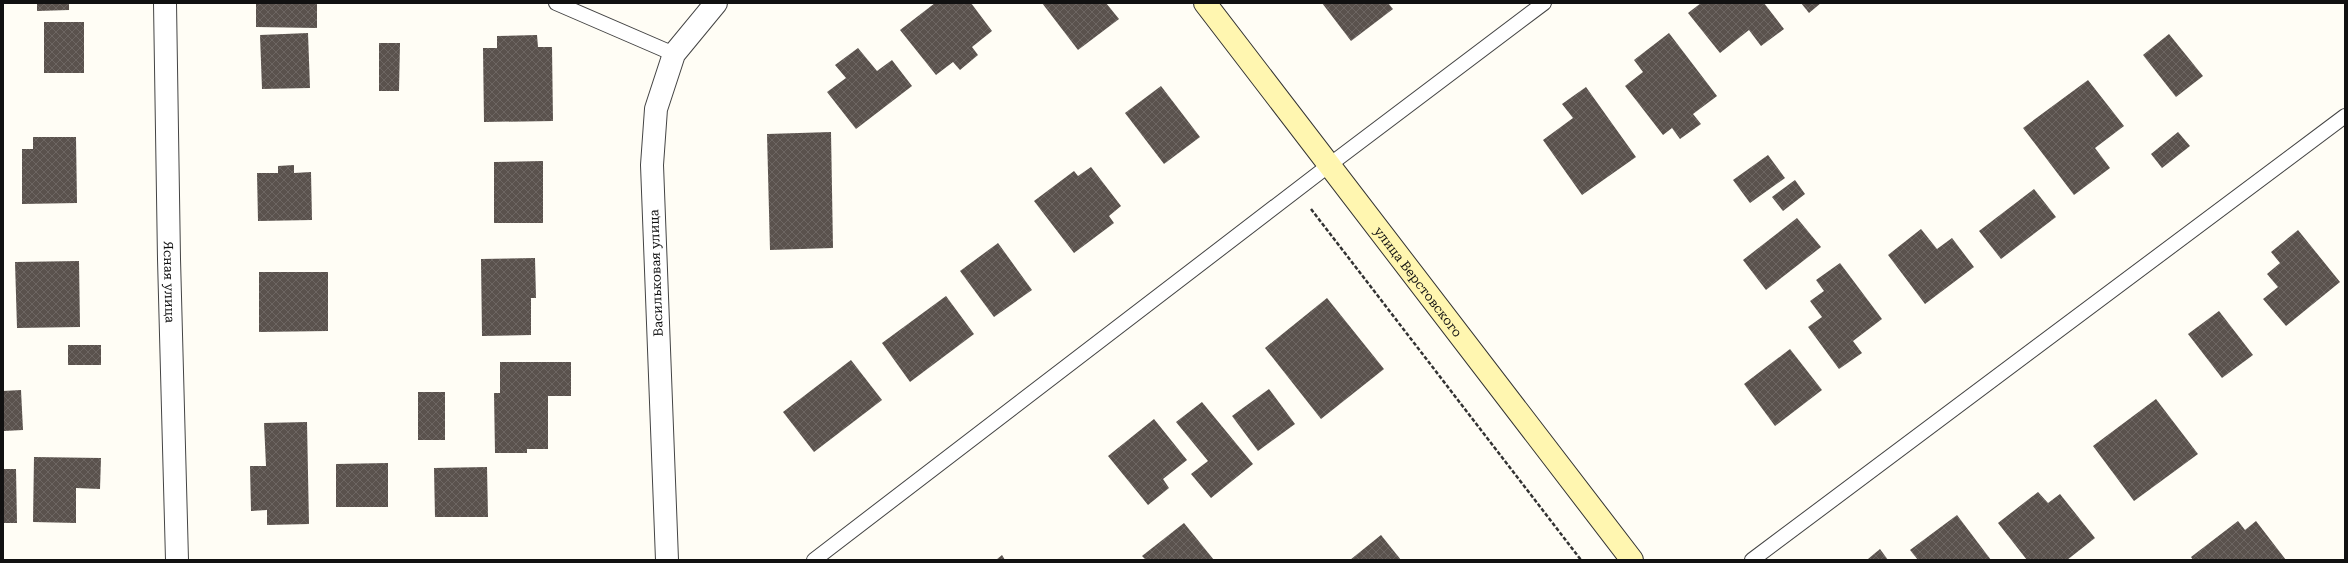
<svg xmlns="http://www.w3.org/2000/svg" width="2348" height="563" viewBox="0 0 2348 563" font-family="'Roboto Serif',serif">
<defs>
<pattern id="building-cross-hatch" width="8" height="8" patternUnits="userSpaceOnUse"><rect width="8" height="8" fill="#5a524d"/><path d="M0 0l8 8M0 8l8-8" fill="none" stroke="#6d6662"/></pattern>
</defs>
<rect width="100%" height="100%" fill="#fffdf5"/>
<!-- building -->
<g fill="url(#building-cross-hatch)">
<path d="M37,3H69V10L37,11Z"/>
<path d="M256,3H317V28L256,27Z"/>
<path d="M935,3H971L992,31L972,47L978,55L960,70L953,62L936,75L900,30Z"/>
<path d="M1042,3H1106L1119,19L1078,50Z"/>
<path d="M1322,3H1388L1393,9L1351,41Z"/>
<path d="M1701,3H1764L1784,29L1761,46L1749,30L1720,53L1688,13Z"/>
<path d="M1801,3H1821L1809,13Z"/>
<rect x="44" y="22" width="40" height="51"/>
<path d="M308,33L310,88L262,89L260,35Z"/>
<path d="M1669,33L1717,96L1693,114L1701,124L1680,139L1672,128L1663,135L1625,86L1643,72L1634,60Z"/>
<path d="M2169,34L2203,76L2176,97L2143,55Z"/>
<path d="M537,35L538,47H552L553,121L484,122L483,48H497V36Z"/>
<path d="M379,43H400L399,91H379Z"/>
<path d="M858,48L877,71L892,60L912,86L856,129L827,92L846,78L835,65Z"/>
<path d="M2088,80L2124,126L2095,148L2110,168L2074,195L2023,128Z"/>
<path d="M1161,86L1200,137L1164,164L1125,113Z"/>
<path d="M1586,87L1636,157L1582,195L1543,140L1573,118L1562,104Z"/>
<path d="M831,132L833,248L770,250L767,134Z"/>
<path d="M2178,132L2190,146L2162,168L2151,154Z"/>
<path d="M33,137H76L77,203L22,204V149H33Z"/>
<path d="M1768,155L1785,178L1750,203L1733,180Z"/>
<path d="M543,161V223H494V162Z"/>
<path d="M294,165V173L311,172L312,220L258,221L257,173H278V166Z"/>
<path d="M1091,167L1121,206L1109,216L1114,223L1074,253L1034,201L1074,171L1078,176Z"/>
<path d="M1795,180L1805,194L1783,211L1772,197Z"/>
<path d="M2034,189L2056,217L2001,259L1979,231Z"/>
<path d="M1797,218L1821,247L1766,290L1743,260Z"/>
<path d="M1921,229L1937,249L1952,238L1974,267L1925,304L1888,255Z"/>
<path d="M2298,230L2340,282L2286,326L2263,299L2278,287L2267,274L2280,263L2271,252Z"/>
<path d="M998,243L1032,290L994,317L960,271Z"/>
<path d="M535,258L536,298H531V335L482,336L481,259Z"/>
<path d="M79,261L80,327L17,328L15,262Z"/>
<path d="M1840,263L1882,319L1853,341L1862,353L1839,369L1808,327L1822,317L1810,301L1824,291L1816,280Z"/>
<path d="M259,272H328V331L259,332Z"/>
<path d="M946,296L974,334L910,382L882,343Z"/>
<path d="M1327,298L1384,369L1321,419L1265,348Z"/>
<path d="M2219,311L2253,355L2222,378L2188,334Z"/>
<rect x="68" y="345" width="33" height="20"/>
<path d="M1790,349L1822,390L1775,426L1744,384Z"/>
<path d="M851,360L882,400L814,452L783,412Z"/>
<path d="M500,362H571V396H548V449H527V453H495L494,393H500Z"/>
<path d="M1269,389L1295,424L1258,451L1232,416Z"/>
<path d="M21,390L23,430L4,431L3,391Z"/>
<rect x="418" y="392" width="27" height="48"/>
<path d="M2156,399L2198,454L2134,501L2093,446Z"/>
<path d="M1202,402L1253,464L1211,498L1191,474L1208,461L1176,422Z"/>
<path d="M1154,419L1187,460L1163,479L1169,488L1148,505L1108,456Z"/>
<path d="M307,422L309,524L267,525V510L251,511L250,466H266L264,423Z"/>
<path d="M34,457L101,458L100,489L76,488V523L33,522Z"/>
<path d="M388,463V507H336V464Z"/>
<path d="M487,467L488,517H435L434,468Z"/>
<path d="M3,469H16L17,523H3Z"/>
<path d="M2038,492L2048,503L2060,494L2095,538L2067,560H2027L1998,523Z"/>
<path d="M1957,515L1991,560H1918L1910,550Z"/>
<path d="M2238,521L2245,530L2256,521L2286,560H2193L2191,557Z"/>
<path d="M1184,523L1214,560H1146L1142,556Z"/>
<path d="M1381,535L1401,560H1350Z"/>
<path d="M1880,549L1888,560H1869L1868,559Z"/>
<path d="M1002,555L1005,560H996Z"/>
</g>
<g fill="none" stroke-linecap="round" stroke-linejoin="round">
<!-- lane casing -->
<g stroke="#444" stroke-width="16">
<g id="lane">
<path d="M556,3L674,54"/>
<path d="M814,560L1328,166L1544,3"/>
<path d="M1752,560L2345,116"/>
</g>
</g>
<!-- street casing -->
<g stroke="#444" stroke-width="24">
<g id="street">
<path id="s1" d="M165,3L169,259L177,560"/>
<path d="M667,560L652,165L656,109L674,54L716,3"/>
</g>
</g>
<!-- secondary casing -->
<g stroke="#333" stroke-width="24">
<g id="secondary">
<path id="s2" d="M1205,3L1632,560"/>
</g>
</g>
<!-- path -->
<path stroke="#333" stroke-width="2.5" stroke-dasharray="4 2" stroke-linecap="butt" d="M1311,209L1581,560"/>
<!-- lane -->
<use href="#lane" stroke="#fff" stroke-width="14"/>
<!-- street -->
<use href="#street" stroke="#fff" stroke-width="22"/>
<!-- secondary -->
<use href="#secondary" stroke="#fff6b0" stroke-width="22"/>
</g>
<g text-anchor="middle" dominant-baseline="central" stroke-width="4" stroke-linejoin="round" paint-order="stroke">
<!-- street labels -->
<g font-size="13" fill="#111" stroke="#fff">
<text transform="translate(656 273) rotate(-92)">Васильковая улица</text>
<text stroke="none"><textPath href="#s1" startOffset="279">Ясная улица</textPath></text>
<text stroke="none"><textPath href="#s2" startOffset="351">улица Верстовского</textPath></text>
</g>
</g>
<!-- border -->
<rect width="2348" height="563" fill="none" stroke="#111111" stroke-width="8"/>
</svg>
